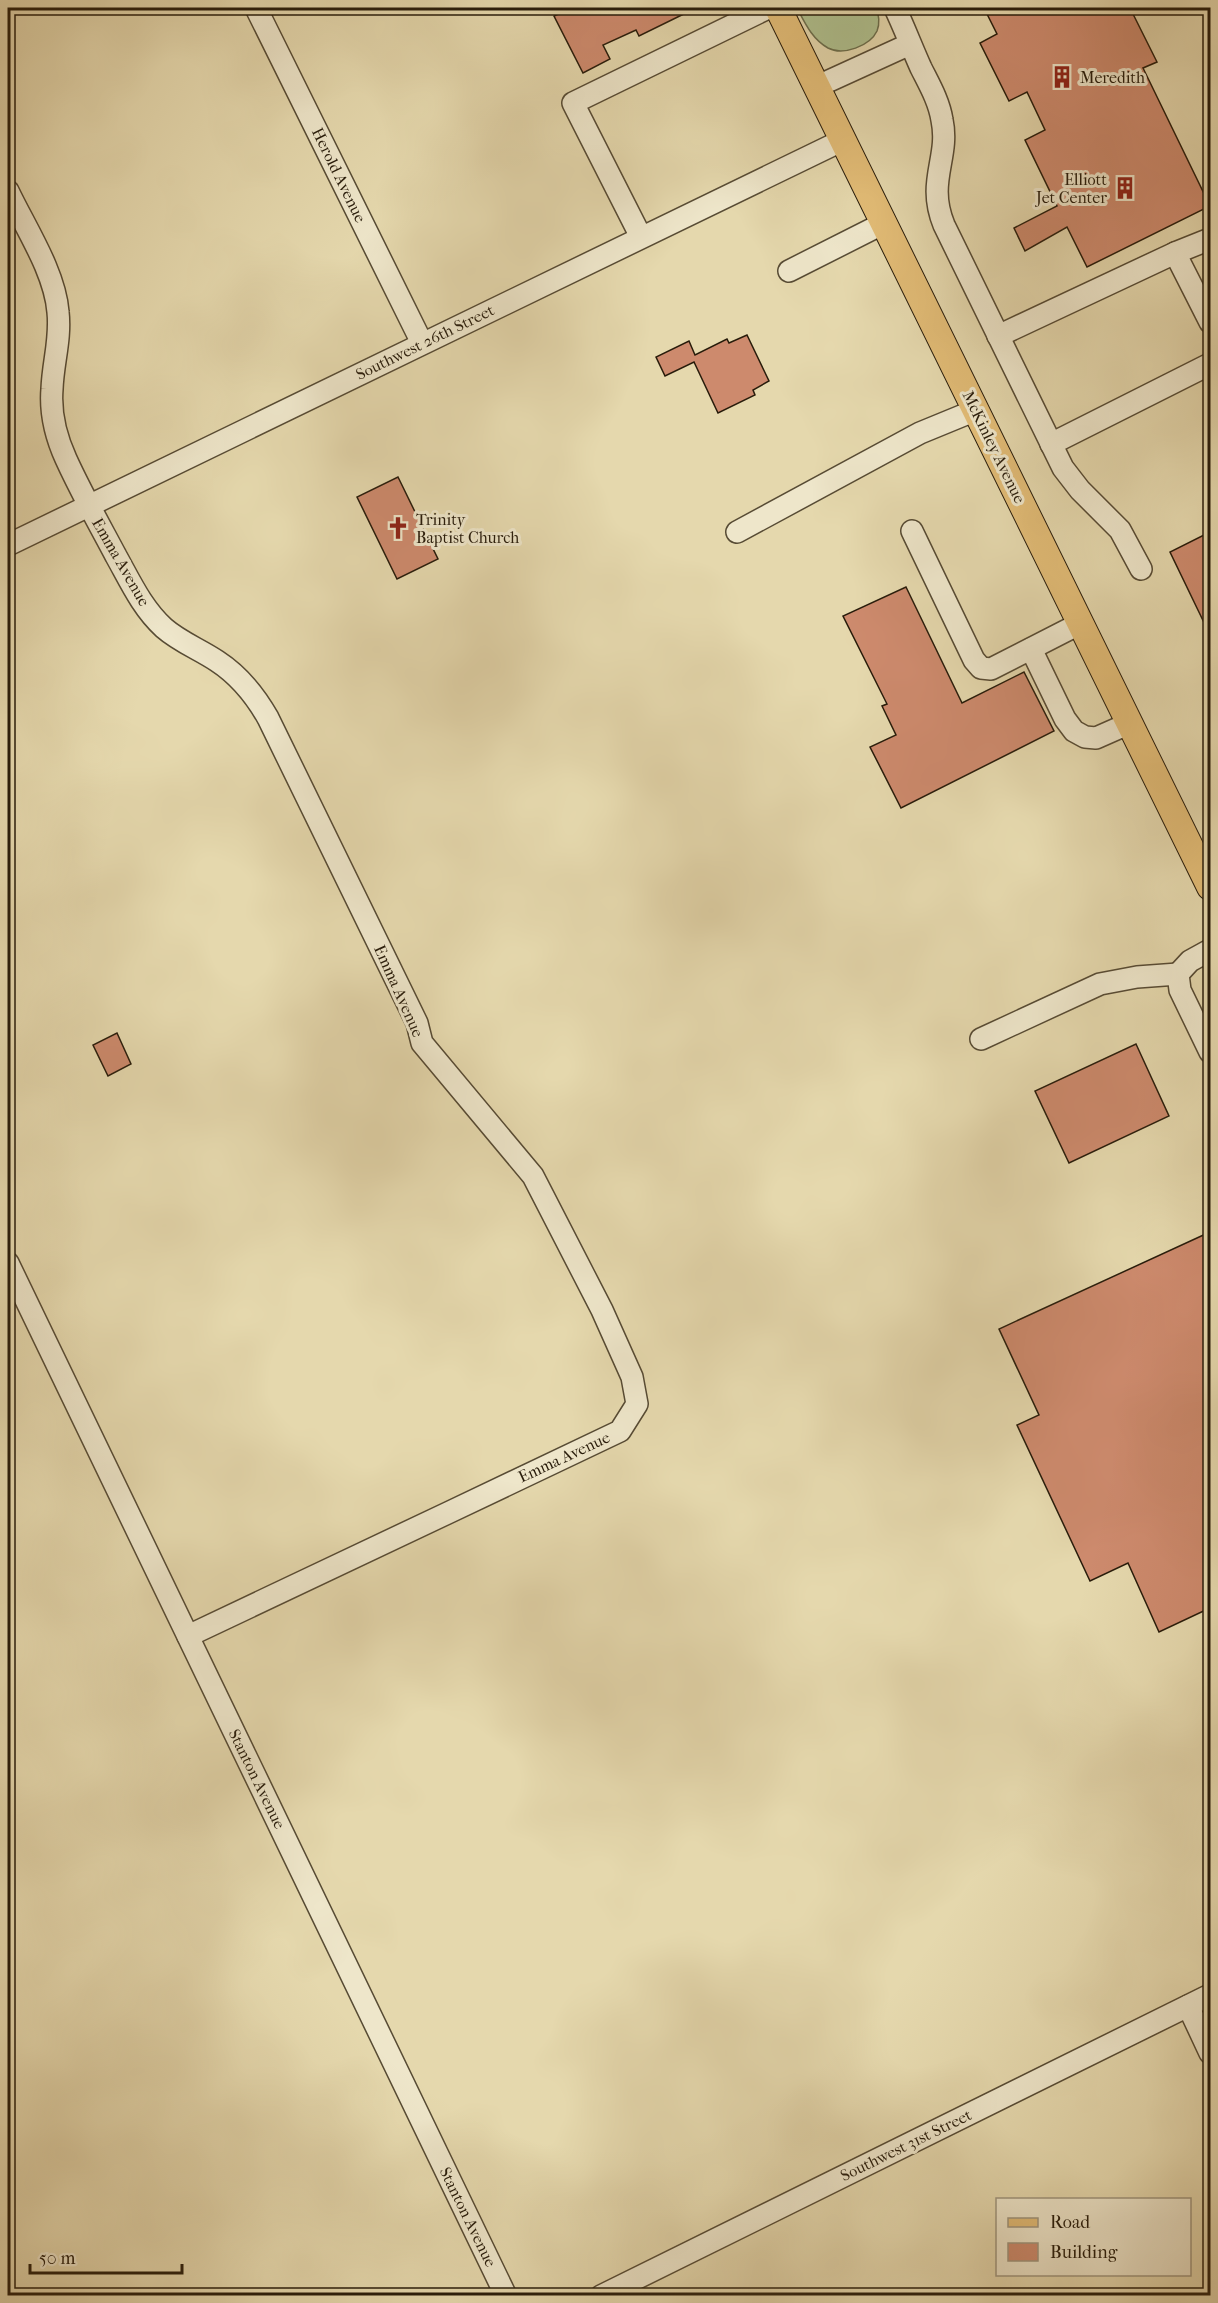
<svg xmlns="http://www.w3.org/2000/svg" width="1218" height="2303" viewBox="0 0 1218 2303" font-family="'IM FELL French Canon',serif">
<rect width="100%" height="100%" fill="#e5d8ad"/>
<filter id="stains"><feTurbulence type="fractalNoise" baseFrequency=".00333" numOctaves="4"/><feColorMatrix values="0 0 0 0 .2 0 0 0 0 .09 0 0 0 0 .02 0 0 0 .5 -.17"/></filter>
<radialGradient id="worn" r=".72"><stop offset=".6" stop-color="#630" stop-opacity="0"/><stop offset="1" stop-color="#630" stop-opacity=".3"/></radialGradient>
<!-- green -->
<path fill="#afc08e" stroke="#6c6e4c" stroke-width="1.5" d="M797,8H876C879,14 880,24 877,31C870,46 843,56 828,48C812,39 805,23 797,8Z"/>
<!-- building -->
<g fill="#cd8a6d" stroke="#281c0b" stroke-width="1.5">
<path d="M572,8H696L639,36L636,30L603,45L610,59L583,73L554,16Z"/>
<path d="M984,8H1130L1157,62L1143,68L1210,206L1087,267L1067,227L1025,251L1014,228L1057,206L1025,140L1045,130L1027,92L1009,101L980,43L997,34Z"/>
<path d="M747,335L769,381L753,390L755,395L718,413L694,362L665,376L656,357L689,341L695,355L727,339L729,343Z"/>
<path d="M398,477L438,559L397,579L357,497Z"/>
<path d="M1210,532V635L1170,552Z"/>
<path d="M906,587L962,703L1024,672L1054,731L901,808L870,747L896,735L882,706L887,704L843,616Z"/>
<path d="M117,1033L131,1064L108,1076L93,1045Z"/>
<path d="M1136,1044L1169,1116L1069,1163L1035,1091Z"/>
<path d="M1210,1232V1608L1159,1632L1128,1563L1090,1581L1017,1425L1039,1415L999,1329Z"/>
</g>
<g fill="none" stroke-linecap="round" stroke-linejoin="round">
<!-- minor casing -->
<g stroke="#574b34" stroke-width="24">
<g id="minor">
<path d="M256,8L422,343"/>
<path d="M895,8C904,27 912,48 921,68C929,84 939,101 942,120C950,158 926,181 944,225L1063,468L1080,490L1120,530L1141,569"/>
<path d="M818,86L910,44"/>
<path d="M8,191C25,227 55,272 58,312C61,339 53,362 52,389C50,413 56,437 66,459C81,492 99,524 116,556C130,581 142,608 164,628C180,642 199,649 217,661C240,676 255,695 268,718L417,1023L422,1043L533,1176L602,1310L632,1377L637,1404L620,1431C476,1499 332,1569 188,1636"/>
<path d="M641,237L573,103L768,8"/>
<path d="M1175,253L1210,322"/>
<path d="M789,271L884,223"/>
<path d="M998,336L1175,253L1210,239"/>
<path d="M1051,444L1210,364"/>
<path d="M912,531L974,660L981,668L991,669L1081,623"/>
<path d="M737,532L920,433L976,410"/>
<path d="M8,545L843,140"/>
<path d="M1031,649L1065,719L1074,731L1085,737L1096,738L1130,723"/>
<path d="M1210,950L1190,961L1178,974L1180,990L1210,1052"/>
<path d="M981,1039L1100,984L1137,977L1178,974"/>
<path d="M8,1263L506,2296"/>
<path d="M1188,2006L1210,2053"/>
<path d="M601,2296L1210,1995"/>
</g>
</g>
<!-- major casing -->
<g stroke="#281c0b" stroke-width="28">
<path id="major" d="M778,8L1210,887"/>
</g>
<!-- minor -->
<use href="#minor" stroke="#eee6ca" stroke-width="21"/>
<!-- major -->
<use href="#major" stroke="#e2bc76" stroke-width="26"/>
</g>
<!-- icons -->
<defs>
<g id="building-bare" transform="scale(1.8)"><path d="M-4-6H4V6H1V3H-1V6H-4ZM-2.5-4.3h1.7v1.8h-1.7ZM.8-4.3h1.7v1.8H.8ZM-2.5-1h1.7V.8h-1.7ZM.8-1h1.7V.8H.8Z" fill="#8f2418" stroke="#eee6ca" stroke-width="2.5" paint-order="stroke"/></g>
<g id="church-bare" transform="scale(1.8)"><path d="M-1.2-6h2.4v3.5h3.3v2.4h-3.3V6h-2.4V-.1h-3.3v-2.4h3.3Z" fill="#8f2418" stroke="#eee6ca" stroke-width="2.5" paint-order="stroke"/></g>
</defs>
<g fill-rule="evenodd">
<use href="#building-bare" x="1062" y="77"/>
<use href="#building-bare" x="1125" y="188"/>
<use href="#church-bare" x="398" y="528"/>
</g>
<g text-anchor="middle" dominant-baseline="central" stroke-width="6" stroke-linejoin="round" paint-order="stroke">
<!-- poi labels -->
<g font-size="16" fill="#281c0b" stroke="#eee6ca" text-anchor="start">
<text x="1080" y="77">Meredith</text>
<text x="1107" y="179" text-anchor="end">Elliott<tspan x="1107" dy="18">Jet Center</tspan></text>
<text x="416" y="519">Trinity<tspan x="416" dy="18">Baptist Church</tspan></text>
</g>
<!-- street labels -->
<g font-size="16" fill="#281c0b" stroke="#eee6ca">
<text transform="translate(339 175) rotate(64)">Herold Avenue</text>
<text transform="translate(425 342) rotate(-26)">Southwest 26th Street</text>
<text transform="translate(994 447) rotate(64)">McKinley Avenue</text>
<text transform="translate(121 562) rotate(60)">Emma Avenue</text>
<text transform="translate(399 991) rotate(66)">Emma Avenue</text>
<text transform="translate(564 1457) rotate(-25)">Emma Avenue</text>
<text transform="translate(257 1779) rotate(64)">Stanton Avenue</text>
<text transform="translate(906 2145) rotate(-26)">Southwest 31st Street</text>
<text transform="translate(468 2217) rotate(64)">Stanton Avenue</text>
</g>
</g>
<!-- margin -->
<rect width="1218" height="2303" fill="none" stroke="#e5d8ad" stroke-width="30"/>
<rect x="9" y="9" width="1200" height="2285" fill="none" stroke="#281c0b" stroke-width="3"/>
<rect x="15" y="15" width="1188" height="2273" fill="none" stroke="#281c0b" stroke-width="1.5"/>
<!-- legend -->
<rect x="996" y="2198" width="195" height="78" fill="#eee6ca" stroke="#9f957e" stroke-width="1.5"/>
<rect x="1008" y="2218" width="30" height="9" fill="#e2bc76" stroke="#9f957e" stroke-width="1.5"/>
<text x="1050" y="2228" font-size="18" fill="#281c0b">Road</text>
<rect x="1008" y="2243" width="30" height="18" fill="#cd8a6d" stroke="#9f957e" stroke-width="1.5"/>
<text x="1050" y="2258" font-size="18" fill="#281c0b">Building</text>
<!-- scale -->
<path d="M30 2264v9h152v-9" fill="none" stroke="#281c0b" stroke-width="3"/>
<text x="39" y="2264" font-size="18" fill="#281c0b" stroke="#eee6ca" stroke-width="4.5" paint-order="stroke">50 m</text>
<rect width="100%" height="100%" filter="url(#stains)"/>
<rect width="100%" height="100%" fill="url(#worn)"/>
</svg>
